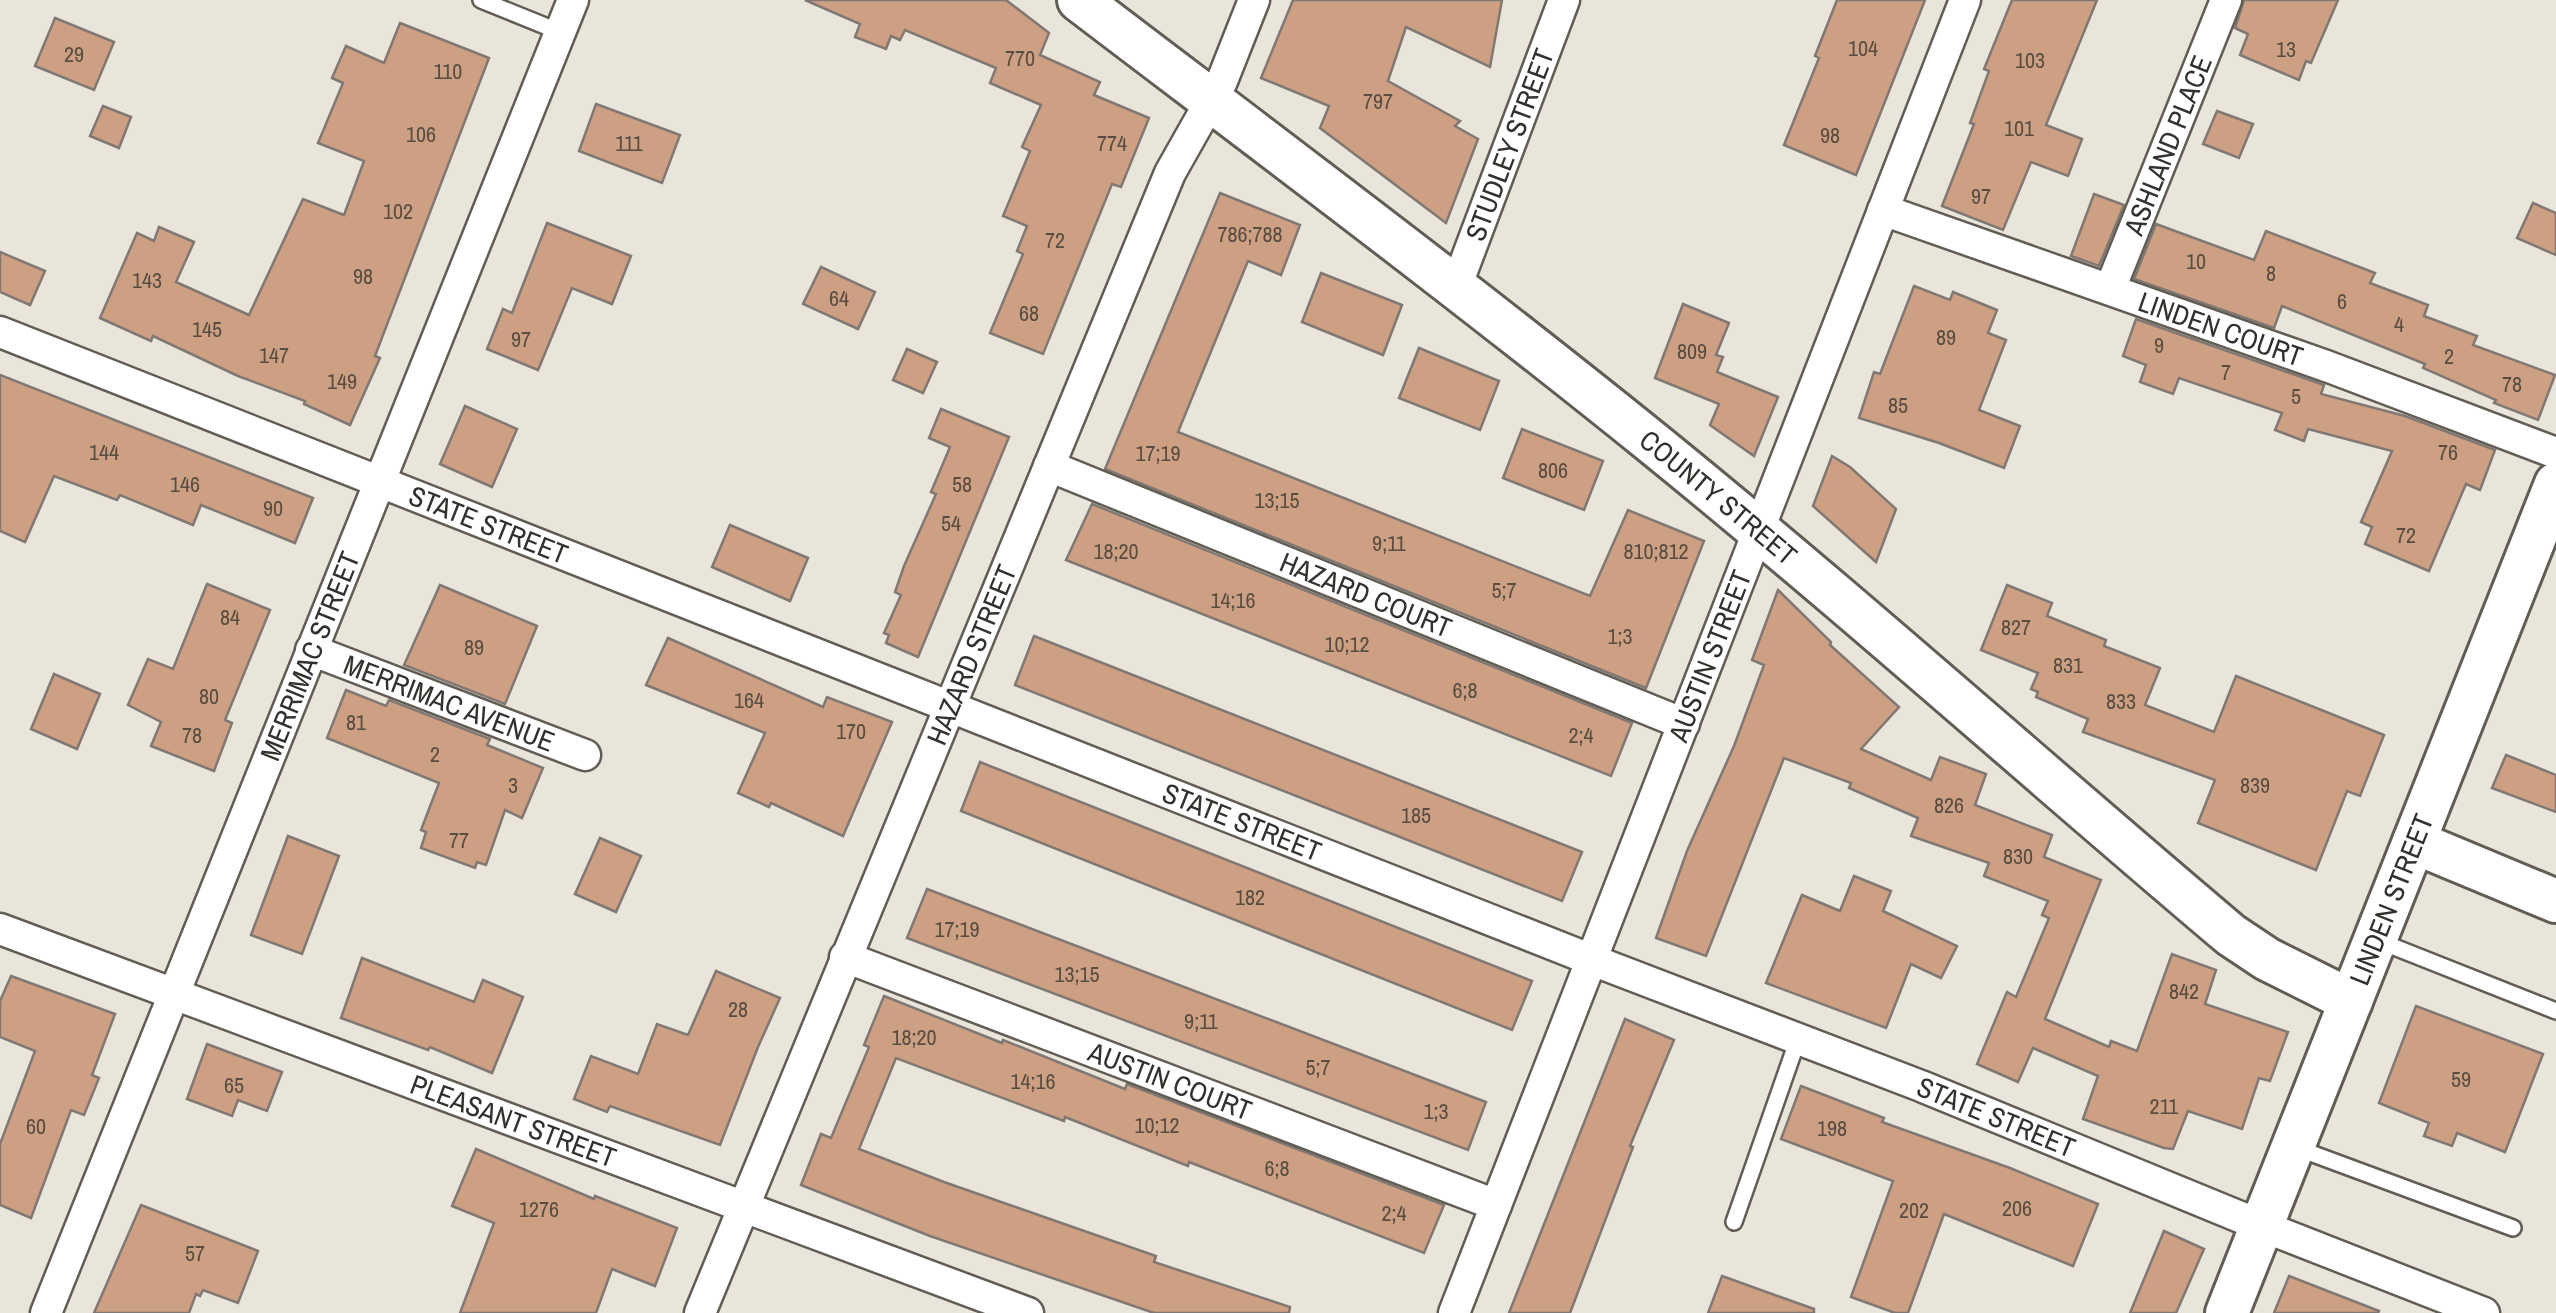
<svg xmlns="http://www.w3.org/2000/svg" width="2556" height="1313" viewBox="0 0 2556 1313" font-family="'Archivo Narrow',sans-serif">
<rect width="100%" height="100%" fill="#e9e5db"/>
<!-- building -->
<g fill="#cea083" stroke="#817873" stroke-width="2.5">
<path d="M805,0H1006L1049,33L1040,55L1100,82L1094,95L1149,118L1121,187L1112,184L1043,354L990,333L1023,254L1017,251L1027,226L1003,216L1030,151L1022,147L1041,105L990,83L996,68L905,30L900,40L891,36L886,49L855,37L860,24Z"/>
<path d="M1293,0H1502L1490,67L1406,27L1388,81L1460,121L1455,126L1478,139L1446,223L1320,128L1329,106L1261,78Z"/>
<path d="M1837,0H1925L1856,175L1784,145L1819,58L1815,56Z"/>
<path d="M2012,0H2097L2046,125L2082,139L2068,176L2031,162L2003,230L1942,206L1974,124L1970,123L1989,71L1984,69Z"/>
<path d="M2244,0H2338L2311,63L2306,61L2299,80L2240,55L2248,34L2235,28Z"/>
<path d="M55,18L114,42L94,90L35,66Z"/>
<path d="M400,23L489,58L375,356L380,358L350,425L304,404L305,401L238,376L153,336L151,341L100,318L137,233L154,241L159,227L194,242L176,282L249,315L303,199L344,215L364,161L318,143L343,83L332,78L346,46L384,63Z"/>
<path d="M596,104L680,135L662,183L579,151Z"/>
<path d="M103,106L131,117L119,148L90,136Z"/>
<path d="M2217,111L2253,124L2239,158L2203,144Z"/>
<path d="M1220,193L1300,225L1281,275L1248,261L1178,432L1590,596L1628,510L1704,541L1646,688L1105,469Z"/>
<path d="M2094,194L2124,205L2099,266L2071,256Z"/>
<path d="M2533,203L2556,213V255L2517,238Z"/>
<path d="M547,223L631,256L612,304L572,288L538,370L487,349L503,309L512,313Z"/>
<path d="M2156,224L2254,260L2266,231L2375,273L2370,283L2428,305L2424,316L2477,336L2473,345L2555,375L2538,420L2494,403L2496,400L2423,368L2425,364L2282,306L2274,328L2134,279Z"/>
<path d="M0,252L45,271L30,305L0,292Z"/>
<path d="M821,267L875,292L858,329L803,304Z"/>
<path d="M1321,273L1402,305L1383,355L1302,322Z"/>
<path d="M1914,286L1950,300L1953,292L1997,310L1988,333L2006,340L1979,410L2020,426L2004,468L1939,443L1859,418L1874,372L1880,374Z"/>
<path d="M1683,304L1729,323L1716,355L1723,357L1717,372L1778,397L1754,456L1710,425L1719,404L1655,378Z"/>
<path d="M2136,319L2324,385L2321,394L2405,416L2495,450L2480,490L2466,484L2429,571L2365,544L2372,527L2361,522L2392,451L2308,429L2304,441L2275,430L2282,413L2179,378L2173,394L2140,382L2146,365L2123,356Z"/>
<path d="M1419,348L1499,381L1480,430L1399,398Z"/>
<path d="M907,349L937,362L923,393L893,380Z"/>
<path d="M0,375L313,498L295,543L201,505L193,525L120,495L117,500L54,476L25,542L0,531Z"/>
<path d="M465,406L517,429L492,487L440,464Z"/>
<path d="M941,409L1009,437L918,657L886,643L889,635L884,633L901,595L895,592L904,566L936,494L931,492L950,447L929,438Z"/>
<path d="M1522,429L1603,461L1584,510L1503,478Z"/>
<path d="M1832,456L1850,467L1896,509L1876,562L1813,506Z"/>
<path d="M1092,504L1632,723L1611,776L1066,560Z"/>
<path d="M730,525L808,558L790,601L712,567Z"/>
<path d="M207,584L270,610L225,720L232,723L214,771L151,746L161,722L128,705L148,659L173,669Z"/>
<path d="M440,585L537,626L505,704L404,665Z"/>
<path d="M2007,585L2052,603L2047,616L2106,640L2104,646L2160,668L2145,705L2214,732L2236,676L2384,735L2360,796L2347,791L2316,870L2198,823L2215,780L2083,732L2088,719L2036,697L2038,692L2031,689L2038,673L1981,650Z"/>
<path d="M1778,590L1831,642L1830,645L1899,707L1861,749L1931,780L1940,757L1986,774L1975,805L2052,835L2044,857L2101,880L2045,1019L2109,1047L2111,1041L2137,1051L2172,954L2216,970L2205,1004L2288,1032L2270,1081L2259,1078L2242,1129L2188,1111L2173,1149L2164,1148L2083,1119L2098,1076L2033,1048L2018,1082L1977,1064L2007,992L2016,997L2049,918L2042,915L2048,901L1984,876L1989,863L1911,836L1918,818L1849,788L1851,783L1784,758L1706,956L1656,938L1687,851L1734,746L1764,665L1752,660Z"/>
<path d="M1034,636L1582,852L1562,901L1015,685Z"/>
<path d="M668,638L823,707L827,697L892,722L843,836L771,803L769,807L738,793L765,733L646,685Z"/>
<path d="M54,674L100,694L77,749L31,729Z"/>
<path d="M346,690L386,706L389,700L490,739L487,745L543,768L522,818L505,810L486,865L477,862L475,868L421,848L426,832L421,830L439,783L327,738Z"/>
<path d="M2506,755L2556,775V812L2492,788Z"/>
<path d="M980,762L1532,981L1512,1030L961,811Z"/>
<path d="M288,836L339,856L302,954L251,935Z"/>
<path d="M600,838L641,856L616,912L575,894Z"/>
<path d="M1854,876L1891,891L1883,911L1957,946L1941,978L1911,964L1886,1028L1766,983L1802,895L1840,911Z"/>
<path d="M927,889L1486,1102L1468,1150L907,938Z"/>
<path d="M362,958L474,1002L483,980L523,997L492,1073L430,1047L428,1050L341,1018Z"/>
<path d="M716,971L780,998L758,1047L720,1145L610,1106L607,1112L574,1099L591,1056L638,1074L657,1024L688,1035Z"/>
<path d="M11,976L115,1014L92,1075L99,1078L84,1115L71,1110L31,1218L0,1205V1144L35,1051L0,1037V1001Z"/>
<path d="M884,996L1002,1043L1003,1040L1125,1089L1127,1084L1444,1205L1424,1253L1189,1162L1188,1166L1065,1117L1064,1121L896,1058L859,1149L944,1182L1156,1256L1154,1262L1290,1307L1289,1313H1154L930,1236L801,1185L821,1134L831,1138L869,1047L864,1045Z"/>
<path d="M2416,1006L2543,1054L2505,1152L2457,1133L2452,1146L2424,1136L2429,1123L2379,1103Z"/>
<path d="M1625,1019L1674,1040L1630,1146L1633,1147L1570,1313H1509Z"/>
<path d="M207,1044L282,1072L267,1111L238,1100L232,1116L187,1099Z"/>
<path d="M1801,1086L1884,1118L1882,1122L2010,1168L2098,1204L2073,1266L1944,1214L1908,1313H1895L1851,1297L1893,1181L1781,1139Z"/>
<path d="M476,1149L594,1199L595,1196L677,1228L655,1286L612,1269L596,1313H460L494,1223L452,1206Z"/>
<path d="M141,1205L258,1251L238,1303L203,1290L200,1296L196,1294L189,1313H94Z"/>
<path d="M2164,1231L2204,1249L2176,1313H2130Z"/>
<path d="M1722,1276L1814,1309V1313H1708Z"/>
<path d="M2289,1276L2379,1311L2378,1313H2274Z"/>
</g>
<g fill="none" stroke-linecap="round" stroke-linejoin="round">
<!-- service casing -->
<g stroke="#615d55" stroke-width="20">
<g id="service">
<path d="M481,0L560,32"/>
<path d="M2379,941L2556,1011"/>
<path d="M2297,1148L2513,1228"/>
<path d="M1734,1222L1798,1039"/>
</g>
</g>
<!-- minor casing -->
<g stroke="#615d55" stroke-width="35">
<g id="minor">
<path id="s1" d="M1883,210L2329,367L2556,453"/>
<path id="s2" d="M1456,287L1564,0"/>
<path id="s3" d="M2110,289L2226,0"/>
<path id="s4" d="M0,332L1592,960L1921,1086L2262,1226L2484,1313"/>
<path id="s5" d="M1049,466L1684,724"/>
<path id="s6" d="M311,650L585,755"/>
<path id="s7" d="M0,929L1028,1313"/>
<path id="s8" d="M845,957L1496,1205"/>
<path id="s9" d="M46,1313L573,0"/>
<path id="s10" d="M700,1313L1170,173L1222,81L1254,0"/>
<path id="s11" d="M1454,1313L1965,0"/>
</g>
</g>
<!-- secondary casing -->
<g stroke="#615d55" stroke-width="48">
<g id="secondary">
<path id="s12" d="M1079,0C1272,147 1466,292 1654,444C1850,603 2038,772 2231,935L2267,959L2351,1001"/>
<path d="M2414,842L2556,901"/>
<path id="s13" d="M2227,1313L2556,484"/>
</g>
</g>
<!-- service -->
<use href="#service" stroke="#fff" stroke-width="15"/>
<!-- minor -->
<use href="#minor" stroke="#fff" stroke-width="30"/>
<!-- secondary -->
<use href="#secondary" stroke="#fff" stroke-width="42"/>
</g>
<g text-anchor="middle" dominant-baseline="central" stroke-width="10" stroke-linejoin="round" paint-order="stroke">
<!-- number labels -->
<g font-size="22" fill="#594d42">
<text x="1863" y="48">104</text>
<text x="2286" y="49">13</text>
<text x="74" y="54">29</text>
<text x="1020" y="58">770</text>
<text x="2030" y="60">103</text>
<text x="448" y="71">110</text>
<text x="1378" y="101">797</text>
<text x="2019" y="128">101</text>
<text x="421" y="134">106</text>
<text x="1830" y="135">98</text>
<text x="629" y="143">111</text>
<text x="1112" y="143">774</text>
<text x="1981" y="196">97</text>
<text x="398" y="211">102</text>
<text x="1250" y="234">786;788</text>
<text x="1055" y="240">72</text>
<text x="2196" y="261">10</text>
<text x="2271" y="273">8</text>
<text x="363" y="276">98</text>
<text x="147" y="280">143</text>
<text x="839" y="298">64</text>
<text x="2342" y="301">6</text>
<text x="1029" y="313">68</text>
<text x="2399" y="324">4</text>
<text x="207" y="329">145</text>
<text x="1946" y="337">89</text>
<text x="521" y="339">97</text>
<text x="2159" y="345">9</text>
<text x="1692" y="351">809</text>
<text x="274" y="355">147</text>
<text x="2449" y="356">2</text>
<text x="2226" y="372">7</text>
<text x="342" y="381">149</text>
<text x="2512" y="384">78</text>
<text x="2296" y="396">5</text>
<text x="1898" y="405">85</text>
<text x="104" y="452">144</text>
<text x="2448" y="452">76</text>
<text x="1158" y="453">17;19</text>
<text x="1553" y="470">806</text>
<text x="185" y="484">146</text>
<text x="962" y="484">58</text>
<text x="1277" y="500">13;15</text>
<text x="273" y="508">90</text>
<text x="951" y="523">54</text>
<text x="2406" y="535">72</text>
<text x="1389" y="543">9;11</text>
<text x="1116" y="551">18;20</text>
<text x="1656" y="551">810;812</text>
<text x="1504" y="590">5;7</text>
<text x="1233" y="600">14;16</text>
<text x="230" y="617">84</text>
<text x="2016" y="627">827</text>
<text x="1620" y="636">1;3</text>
<text x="1347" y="644">10;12</text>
<text x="474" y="647">89</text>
<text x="2068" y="665">831</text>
<text x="1465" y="690">6;8</text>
<text x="209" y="696">80</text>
<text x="749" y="700">164</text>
<text x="2121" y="701">833</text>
<text x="356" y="722">81</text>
<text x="851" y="731">170</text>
<text x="192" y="735">78</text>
<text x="1581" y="735">2;4</text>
<text x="435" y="754">2</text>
<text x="513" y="785">3</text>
<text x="2255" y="785">839</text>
<text x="1949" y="805">826</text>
<text x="1416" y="815">185</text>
<text x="459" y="840">77</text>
<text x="2018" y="856">830</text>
<text x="1250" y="897">182</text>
<text x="957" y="929">17;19</text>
<text x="1077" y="974">13;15</text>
<text x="2184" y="991">842</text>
<text x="738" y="1009">28</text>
<text x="1201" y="1021">9;11</text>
<text x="914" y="1037">18;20</text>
<text x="1318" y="1067">5;7</text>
<text x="2461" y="1079">59</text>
<text x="1033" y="1081">14;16</text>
<text x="234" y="1085">65</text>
<text x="2164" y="1106">211</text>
<text x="1436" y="1111">1;3</text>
<text x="1157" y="1125">10;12</text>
<text x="36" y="1126">60</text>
<text x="1832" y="1128">198</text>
<text x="1277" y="1168">6;8</text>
<text x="2017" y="1208">206</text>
<text x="539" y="1209">1276</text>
<text x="1914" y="1210">202</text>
<text x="1394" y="1213">2;4</text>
<text x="195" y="1253">57</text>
</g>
<!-- street labels -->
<g font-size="28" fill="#32312d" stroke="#fff">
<text stroke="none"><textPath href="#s2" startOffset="152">STUDLEY STREET</textPath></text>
<text stroke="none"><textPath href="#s3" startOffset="155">ASHLAND PLACE</textPath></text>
<text stroke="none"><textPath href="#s1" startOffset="358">LINDEN COURT</textPath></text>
<text stroke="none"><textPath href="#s12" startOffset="810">COUNTY STREET</textPath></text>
<text stroke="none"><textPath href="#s4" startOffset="525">STATE STREET</textPath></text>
<text stroke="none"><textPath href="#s5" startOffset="342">HAZARD COURT</textPath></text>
<text stroke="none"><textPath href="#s10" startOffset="712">HAZARD STREET</textPath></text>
<text stroke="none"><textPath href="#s9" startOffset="708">MERRIMAC STREET</textPath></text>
<text stroke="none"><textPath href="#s11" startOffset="705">AUSTIN STREET</textPath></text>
<text stroke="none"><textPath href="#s6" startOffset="148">MERRIMAC AVENUE</textPath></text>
<text stroke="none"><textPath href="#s4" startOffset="1335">STATE STREET</textPath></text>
<text stroke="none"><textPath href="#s13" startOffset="445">LINDEN STREET</textPath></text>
<text stroke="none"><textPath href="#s8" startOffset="348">AUSTIN COURT</textPath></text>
<text stroke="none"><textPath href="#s4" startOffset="2145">STATE STREET</textPath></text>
<text stroke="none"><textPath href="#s7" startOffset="548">PLEASANT STREET</textPath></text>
</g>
</g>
</svg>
